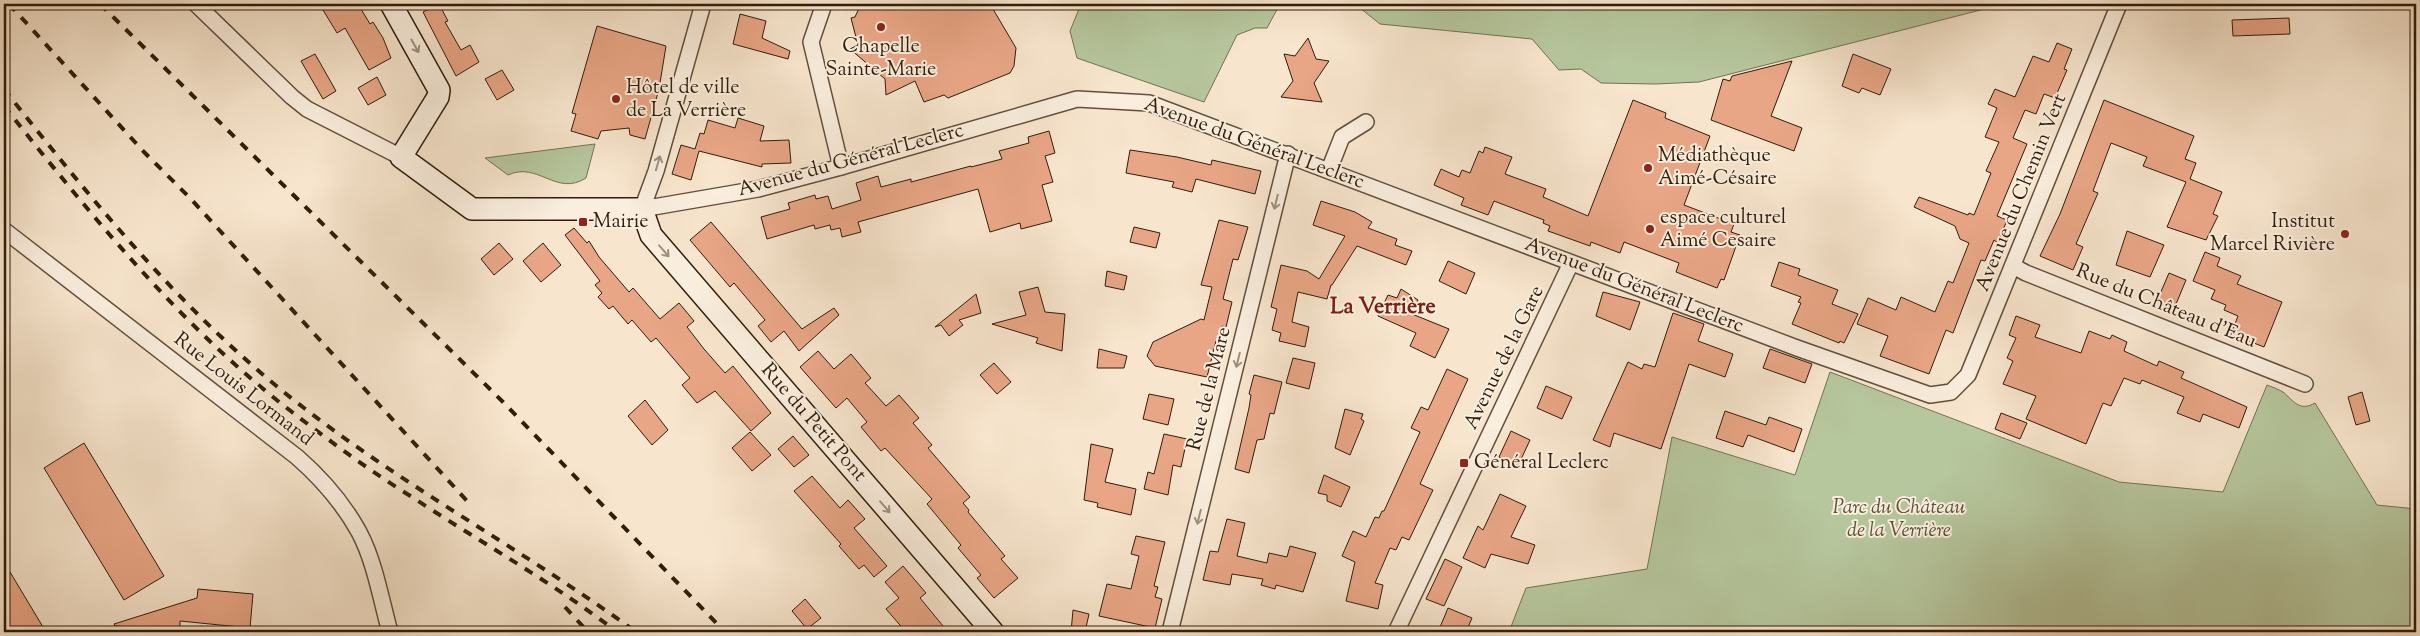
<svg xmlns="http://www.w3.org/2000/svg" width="2420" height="636" viewBox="0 0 2420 636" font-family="'Sorts Mill Goudy',serif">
<rect width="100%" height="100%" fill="#f7e5cd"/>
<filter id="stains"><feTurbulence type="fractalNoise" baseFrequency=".004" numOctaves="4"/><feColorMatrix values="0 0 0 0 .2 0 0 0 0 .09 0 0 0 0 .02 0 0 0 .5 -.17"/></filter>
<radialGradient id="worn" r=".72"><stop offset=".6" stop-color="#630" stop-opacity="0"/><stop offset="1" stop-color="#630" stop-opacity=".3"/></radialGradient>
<!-- green -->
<g fill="#b6c69d" stroke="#737254">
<path d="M1081,4H1280L1267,28H1255L1237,35L1204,102L1077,58L1070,31Z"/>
<path d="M1355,4H2004L1699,82L1655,84L1601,83L1581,69L1559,70L1532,39L1380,24Z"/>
<path d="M595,144L586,178C556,197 538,161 508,175L485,158Z"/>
<path d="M1830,372L2119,482L2223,492L2267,385C2272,387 2278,389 2283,392C2294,401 2299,412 2315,403L2377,505L2416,509V632H1509L1526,588L1647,569L1672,437L1795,475Z"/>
</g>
<!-- building -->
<g fill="#e9a686" stroke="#301d0a">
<path d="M335,4H358L370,24L373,22L383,38L391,58L369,70L345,28L337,33L323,10Z"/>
<path d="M439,4L448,21L445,22L461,50L470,45L479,62L456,76L423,12Z"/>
<path d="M861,4H990L1016,48L1014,66L1010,73L948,98L944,95L924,102L915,81L886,95L885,79L850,49L858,45L851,18L855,17Z"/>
<path d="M740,14L766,21L762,38L790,51L788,59L733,44Z"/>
<path d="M2289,18L2290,34L2233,36L2232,20Z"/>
<path d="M597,26L666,46L659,89L645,139L630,135L629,128L601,131L598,139L571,131L576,114L572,113Z"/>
<path d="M1308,38L1316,59L1329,61L1314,83L1322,102L1281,97L1293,81L1284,54L1295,56Z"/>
<path d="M2057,43L2072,49L2064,69L2067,70L2055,98L2044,94L2036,114L2025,110L2013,138L2027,144L1997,216L2007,220L1998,243L1994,240L1985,261L1981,260L1953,333L1946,330L1929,374L1880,356L1888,336L1857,324L1868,298L1896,310L1901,297L1935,312L1948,281L1953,283L1969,243L1960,239L1955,226L1914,207L1919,197L1968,215L1969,213L1974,215L1991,173L1986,171L1999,142L1985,137L1997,108L1988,104L1995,89L2015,97L2033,56L2049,62Z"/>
<path d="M315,54L336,91L323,99L301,61Z"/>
<path d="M1853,54L1891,69L1880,95L1862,88L1859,93L1842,86Z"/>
<path d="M1792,61L1771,116L1802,128L1794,151L1711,120L1723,79L1730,81L1732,76Z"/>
<path d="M502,70L514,90L497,100L485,79Z"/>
<path d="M377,77L386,95L368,105L358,88Z"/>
<path d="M1633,100L1666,113L1665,118L1710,136L1684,205L1734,224L1731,232L1740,235L1724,280L1721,279L1717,288L1676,272L1679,263L1624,242L1620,253L1591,242L1590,246L1548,231L1550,226L1543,223L1544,220L1494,201L1488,215L1461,205L1464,198L1434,185L1441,169L1459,177L1462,170L1470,173L1479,151L1483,153L1485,147L1512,157L1505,174L1546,189L1543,197L1588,216Z"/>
<path d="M2104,100L2194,136L2185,159L2196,163L2190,179L2222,192L2213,214L2218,216L2206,240L2167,227L2186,182L2143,166L2147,157L2111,143L2093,191L2098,193L2076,244L2083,247L2073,270L2040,256L2060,214Z"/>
<path d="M738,118L764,126L760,141L789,140L791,163L762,164V167L699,151L691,180L672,174L681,145L695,149L700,133L704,134L708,120L735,128Z"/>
<path d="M1049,131L1055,153L1045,156L1053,182L1042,185L1052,221L1021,229L1020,223L990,232L978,189L858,222L861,232L842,237L840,228L831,230L830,225L815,229L814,225L767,239L761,217L790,209L788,203L815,195L816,199L828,196L832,209L861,200L856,183L878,176L881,187L911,179V182L971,166V167L1002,159L999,151L1029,143L1028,137Z"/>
<path d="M1130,150L1177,157L1211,165L1212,160L1261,171L1255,194L1196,179L1192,192L1172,187L1174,182L1126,173Z"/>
<path d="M1321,201L1355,212L1372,222L1368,228L1397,239L1395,245L1412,251L1406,265L1357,246L1332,285H1331L1327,299L1298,292L1292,322L1309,327L1305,347L1279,341L1281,333L1272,330L1277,309L1271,307L1281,265L1307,271L1319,279L1345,236L1313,225Z"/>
<path d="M1219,220L1248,227L1238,260L1233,259L1223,299L1232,302L1226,327L1222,326L1218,342L1216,341L1207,377L1155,366L1147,356L1153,342L1201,319L1204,320L1212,287L1201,285Z"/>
<path d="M711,222L802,329L834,308L839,315L799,351L784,331L771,342L758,326L765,320L734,283L730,287L690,240Z"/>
<path d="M1134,227L1160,233L1156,248L1130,242Z"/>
<path d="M574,228L587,243L589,241L599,257L629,292L633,288L660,319L679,303L694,321L687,327L704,349L725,373L733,366L771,413L751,431L715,391L697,403L682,385L690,378L656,338L651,342L632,320L628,324L613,306L609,309L598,297L602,293L595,285L600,281L565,235Z"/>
<path d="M2127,231L2164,245L2150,277L2116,265Z"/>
<path d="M499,243L513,259L494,275L481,259Z"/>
<path d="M543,243L561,265L541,282L523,261Z"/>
<path d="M2205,252L2220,258L2217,266L2241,276L2237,284L2282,302L2264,347L2231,334L2238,316L2224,310L2226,305L2211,299L2215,290L2193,281Z"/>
<path d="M1448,261L1475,273L1466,294L1439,281Z"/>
<path d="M1779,262L1800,269L1798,275L1838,290L1832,304L1858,314L1844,343L1840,341L1839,343L1792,324L1801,303L1798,302L1801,297L1771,286Z"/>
<path d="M1107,271L1127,276L1124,290L1105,286Z"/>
<path d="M2169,273L2186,280L2174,309L2157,301Z"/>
<path d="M1038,287L1045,312L1065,314L1062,351L1036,343L1038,338L992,324L1026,315L1019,292Z"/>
<path d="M1401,289L1418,300L1412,314L1449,329L1435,358L1410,346L1416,333L1378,316L1388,295L1397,298Z"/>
<path d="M1603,292L1640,302L1630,330L1596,316Z"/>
<path d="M976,294L981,313L959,320L963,325L949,336L941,325L935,327Z"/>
<path d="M1673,313L1704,324L1698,341L1733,354L1725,377L1689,364L1661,449L1614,433L1610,447L1593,440L1628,362L1642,369L1644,364L1655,367Z"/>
<path d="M2016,316L2040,325L2035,337L2081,353L2089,331L2110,339L2112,335L2127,342L2124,351L2157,366L2159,361L2184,372L2181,378L2247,407L2239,428L2203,414L2200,422L2177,413L2184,397L2142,380L2140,384L2124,378L2111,406L2103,403L2086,444L2026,419L2036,396L2003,384L2013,361L2007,358L2016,338L2009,335Z"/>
<path d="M1099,349L1127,356L1124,368H1097Z"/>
<path d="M1770,349L1812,364L1805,383L1763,368Z"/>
<path d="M818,351L834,369L851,354L871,378L865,383L886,406L899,395L919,418L913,423L932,445L928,448L970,497L963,503L969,510L968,512L1005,556L1001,559L1018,578L994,598L977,578L981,575L958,548L961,545L927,504L932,499L885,448L881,451L861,427L867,422L847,398L836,408L800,367Z"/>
<path d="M1293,358L1315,363L1309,389L1286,383Z"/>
<path d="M994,363L1011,382L997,394L980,375Z"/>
<path d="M1447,369L1468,379L1420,484L1433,490L1409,540L1402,537L1396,550L1390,548L1375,583L1383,585L1378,609L1346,601L1355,562L1342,556L1353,531L1366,537L1375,517L1379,518L1382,511H1384L1420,432L1411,428L1421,407L1428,410Z"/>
<path d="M1254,375L1282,382L1274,414L1270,413L1264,439L1257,440L1249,473L1235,469L1249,408L1251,395L1249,394Z"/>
<path d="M1546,386L1572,397L1562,419L1537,408Z"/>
<path d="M2362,392L2370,421L2356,425L2348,397Z"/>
<path d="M1149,394L1174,399L1168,425L1143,419Z"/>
<path d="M645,400L668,430L652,445L628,416Z"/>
<path d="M1345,409L1363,414L1361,419L1364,421L1350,455L1335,448Z"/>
<path d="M1725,411L1766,425L1769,417L1802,429L1794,452L1748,435L1743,447L1716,438Z"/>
<path d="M2001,413L2027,423L2020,439L1995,429Z"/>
<path d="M1511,431L1530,440L1517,468L1499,457Z"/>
<path d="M750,432L771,455L752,471L732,448Z"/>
<path d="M1164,434L1187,439L1181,467L1173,465L1168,495L1144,489L1148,472L1154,474Z"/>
<path d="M793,436L809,455L794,467L778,449Z"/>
<path d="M84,443L164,576L124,600L44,468Z"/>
<path d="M1091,444L1113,449L1105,482L1136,489L1131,515L1097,507L1098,503L1084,500Z"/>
<path d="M1324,475L1350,487L1341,507L1327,501V495L1318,493Z"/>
<path d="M812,476L840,508L848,500L865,519L854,528L887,566L874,577L864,565L859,569L839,546L841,544L794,491Z"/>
<path d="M1500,494L1526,506L1511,537L1535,545L1528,564L1491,554L1485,568L1463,558L1478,526L1483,530Z"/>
<path d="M1227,519L1245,523L1237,556L1267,563L1269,553L1287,557L1290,546L1316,553L1303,592L1276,585L1275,589L1261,585L1263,579L1232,574L1230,585L1203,580L1210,551L1218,552Z"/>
<path d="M1136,536L1165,542L1154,586L1158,587L1155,597L1162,599L1155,628L1099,616L1107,584L1131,589L1139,556L1131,554Z"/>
<path d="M1445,559L1462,567L1444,606L1426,599Z"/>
<path d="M4,562L46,632H8L4,624Z"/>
<path d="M903,566L926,593L920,598L948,632H906L886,609L899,598L885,582Z"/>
<path d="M198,589L253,594L250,628L180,621V627L155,628L115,626L114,624L197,598Z"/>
<path d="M805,599L821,618L807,629L792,611Z"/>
<path d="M1448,608L1472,618L1466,632H1438Z"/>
<path d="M1073,610L1089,614L1085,632H1071Z"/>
</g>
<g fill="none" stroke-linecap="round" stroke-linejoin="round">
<!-- street casing -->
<g stroke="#624f3b" stroke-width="18">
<g id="street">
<path d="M196,4L292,97L307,109L401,157"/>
<path d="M703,4L656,171L642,209L758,189L841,167L1077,99L1149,103L1797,348L1930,395L1951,392L1968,375L2119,4"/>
<path d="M824,4L811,42L841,167"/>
<path d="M1329,170L1342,137L1366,122"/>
<path d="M4,230L297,457C321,478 343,503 359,532C375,562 381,600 390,632"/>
<path d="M2013,266L2026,273L2305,384"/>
<path d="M1170,632L1288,154"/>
<path d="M1396,632L1571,263"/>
</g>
</g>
<!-- secondary casing -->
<g stroke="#301d0a" stroke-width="24">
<path id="secondary" d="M391,4L439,90L438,97L401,157L472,209H642L651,235L993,632"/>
</g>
<!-- street -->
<use href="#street" stroke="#faeede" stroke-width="15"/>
<!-- secondary -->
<use href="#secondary" stroke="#faeede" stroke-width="21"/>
<!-- rail -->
<g stroke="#301d0a" stroke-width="4" stroke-dasharray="9 9" stroke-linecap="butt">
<path d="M9,4L144,152L190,198L468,502"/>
<path d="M100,4L503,402L725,632"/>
<path d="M4,89C95,204 187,318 304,408C410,490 528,553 636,632"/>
<path d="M4,106C92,216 180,326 292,412C331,442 370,471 412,497C480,542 552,582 617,632"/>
<path d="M565,607L588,632"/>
</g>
</g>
<!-- one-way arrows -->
<defs><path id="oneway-shaft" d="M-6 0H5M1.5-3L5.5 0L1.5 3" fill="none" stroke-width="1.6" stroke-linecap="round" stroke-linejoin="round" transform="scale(1.25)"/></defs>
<g stroke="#9f907f">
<use href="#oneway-shaft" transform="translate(415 46) rotate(61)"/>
<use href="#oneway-shaft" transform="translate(658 163) rotate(-74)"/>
<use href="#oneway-shaft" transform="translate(1276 202) rotate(104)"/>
<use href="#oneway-shaft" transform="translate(664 251) rotate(49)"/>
<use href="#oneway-shaft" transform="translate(1238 360) rotate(104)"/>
<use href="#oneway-shaft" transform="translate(885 507) rotate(49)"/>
<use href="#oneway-shaft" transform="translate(1199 517) rotate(104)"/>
</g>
<!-- markers -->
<g fill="#8f2418" stroke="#faeede" stroke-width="2">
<circle cx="881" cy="27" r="5"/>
<circle cx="616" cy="99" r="5"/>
<circle cx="1648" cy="168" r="5"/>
<rect x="578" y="217" width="10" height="10" rx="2.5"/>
<circle cx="1650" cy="229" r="5"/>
<circle cx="2345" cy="234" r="5"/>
<rect x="1459" y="458" width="10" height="10" rx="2.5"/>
</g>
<g text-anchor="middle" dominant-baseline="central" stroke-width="4" stroke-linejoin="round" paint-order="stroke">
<!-- poi labels -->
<g font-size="20" fill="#301d0a" stroke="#faeede" text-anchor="start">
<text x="881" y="47" text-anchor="middle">Chapelle<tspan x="881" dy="23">Sainte-Marie</tspan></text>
<text x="626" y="88">Hôtel de ville<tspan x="626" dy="23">de La Verrière</tspan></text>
<text x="1658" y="156">Médiathèque<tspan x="1658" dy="23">Aimé-Césaire</tspan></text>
<text x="1660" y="218">espace culturel<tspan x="1660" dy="23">Aimé Cesaire</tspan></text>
<text x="593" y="222">Mairie</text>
<text x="2335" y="222" text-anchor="end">Institut<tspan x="2335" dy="23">Marcel Rivière</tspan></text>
<text x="1474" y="463">Général Leclerc</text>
</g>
<!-- street labels -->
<g font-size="20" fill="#301d0a" stroke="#faeede">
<text transform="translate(1254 144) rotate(20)">Avenue du Général Leclerc</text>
<text transform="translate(851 161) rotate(-15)">Avenue du Général Leclerc</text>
<text transform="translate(2022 193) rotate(-68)">Avenue du Chemin Vert</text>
<text transform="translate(1634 286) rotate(21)">Avenue du Général Leclerc</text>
<text transform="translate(2166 307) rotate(22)">Rue du Château d'Eau</text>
<text transform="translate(1505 358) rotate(-64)">Avenue de la Gare</text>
<text transform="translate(1210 389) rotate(-76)">Rue de la Mare</text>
<text transform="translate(243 390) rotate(38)">Rue Louis Lormand</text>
<text transform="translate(813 423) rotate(49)">Rue du Petit Pont</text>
</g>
<!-- park labels -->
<g font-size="20" font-style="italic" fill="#585036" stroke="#faeede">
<text x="1899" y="508">Parc du Château<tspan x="1899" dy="23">de la Verrière</tspan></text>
</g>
<!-- quarter labels -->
<g font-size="22" font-weight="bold" fill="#7a1f14" stroke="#faeede">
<text x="1383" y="308">La Verrière</text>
</g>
</g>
<!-- margin -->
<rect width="2420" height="636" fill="none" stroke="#f7e5cd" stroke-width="20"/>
<rect x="5" y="5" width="2410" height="626" fill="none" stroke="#301d0a" stroke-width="2.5"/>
<rect x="10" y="10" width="2400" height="616" fill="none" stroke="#301d0a"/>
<rect width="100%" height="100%" filter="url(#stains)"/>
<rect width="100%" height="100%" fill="url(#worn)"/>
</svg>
